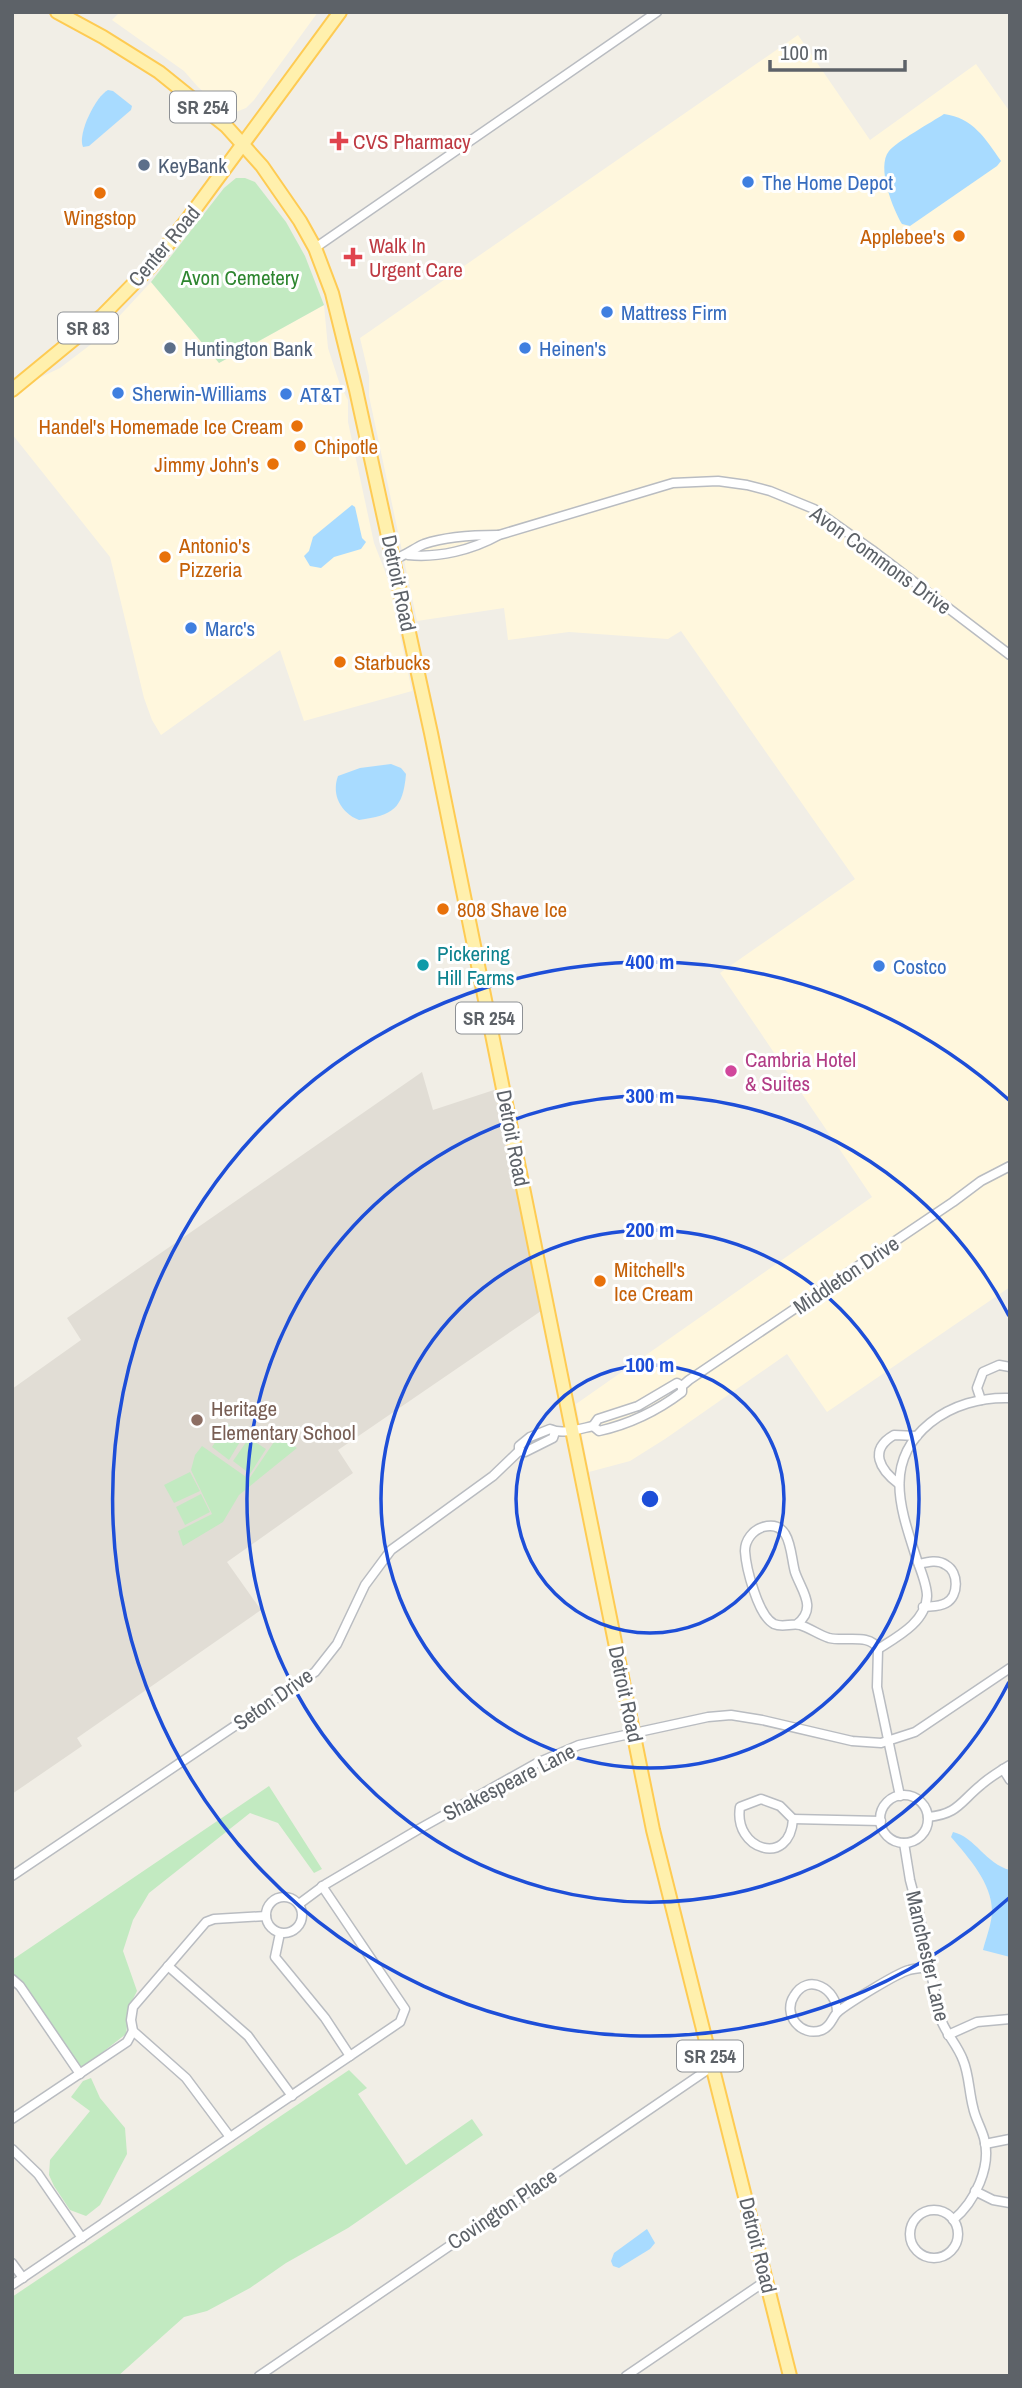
<svg xmlns="http://www.w3.org/2000/svg" width="1022" height="2388" viewBox="0 0 1022 2388" font-family="'Archivo Narrow',sans-serif">
<rect width="100%" height="100%" fill="#f1eee6"/>
<!-- commercial -->
<g fill="#fff7dd">
<path d="M120,12H318L254,100L246,108L236,112L224,110L198,87L184,71L112,20Z"/>
<path d="M798,35L870,140L976,64L1010,112V1287L827,1412L787,1354L665,1439L630,1461L589,1472L576,1404L872,1197L720,973L855,879L681,631L668,639L569,632L508,640L504,608L417,621L369,396V376L360,338Z"/>
<path d="M151,282L219,363L324,305L328,348L340,385L348,400V422L374,543L388,579L412,691L304,721L280,650L161,735L152,720L144,698L110,557L12,434V398L39,378L60,368L98,339Z"/>
</g>
<!-- education -->
<path fill="#e1ddd5" d="M422,1072L433,1110L497,1089L541,1311L338,1450L353,1473L227,1562L261,1610L77,1738L82,1746L12,1794V1389L81,1340L67,1318Z"/>
<!-- green -->
<g fill="#c2eac1">
<path d="M236,178H245L255,182L286,222L305,256L324,305L219,363L151,282L224,188Z"/>
<path d="M227,1424L244,1435L229,1460L212,1447Z"/>
<path d="M278,1436L297,1448L239,1495L223,1522L183,1546L178,1531L212,1514L191,1470L195,1455L202,1446L249,1479Z"/>
<path d="M249,1438L266,1449L250,1474L233,1461Z"/>
<path d="M190,1472L200,1491L174,1503L164,1485Z"/>
<path d="M201,1494L210,1512L185,1525L176,1507Z"/>
<path d="M269,1786L322,1869L314,1873L278,1823L250,1813L149,1893L133,1920L123,1951L137,1991L130,2005L126,2034L81,2069L12,1976V1960Z"/>
<path d="M349,2070L367,2088L358,2094L406,2165L472,2119L483,2135L348,2228L286,2263L250,2288L207,2311L184,2317L118,2376H12V2297Z"/>
<path d="M91,2078L100,2098L125,2128L127,2154L100,2205L86,2216L70,2210L54,2186L49,2175L50,2160L90,2111L71,2097L83,2081Z"/>
</g>
<!-- water -->
<g fill="#a8dbff">
<path d="M108,90L113,91L132,106L131,110L89,146L83,147C77,134 96,96 108,90Z"/>
<path d="M944,114C973,118 985,138 1001,161L997,166L910,226L902,224C893,209 876,167 889,151C896,142 932,122 944,114Z"/>
<path d="M352,505L355,507L362,538L366,542L361,549L334,557L321,568L310,566L304,556L309,551L313,537Z"/>
<path d="M391,764L401,768L406,774C403,809 393,815 359,820C341,813 331,795 338,776L360,768Z"/>
<path d="M953,1832C975,1837 986,1864 1010,1870V1957L983,1950C986,1938 992,1923 992,1911C992,1883 968,1857 951,1837Z"/>
<path d="M647,2229L655,2243L650,2249L619,2268L613,2266L611,2261L614,2253Z"/>
</g>
<g fill="none" stroke-linecap="round" stroke-linejoin="round">
<!-- street casing -->
<g stroke="#b9bcc1" stroke-width="11">
<g id="street">
<path d="M315,248L657,12"/>
<path d="M408,555C439,558 472,550 499,535L673,483L718,481L747,485L770,491L814,509L872,550L1010,655"/>
<path d="M394,559C407,555 414,548 424,544C447,536 475,535 498,535"/>
<path d="M682,1386L677,1383L638,1406L598,1419L593,1426L599,1431C630,1424 657,1411 682,1392V1386L689,1380L953,1202L981,1181L1010,1166"/>
<path d="M981,1400L977,1388L983,1372L999,1365L1010,1367"/>
<path d="M555,1432L553,1438L525,1452L519,1451V1446L530,1437L550,1429C562,1435 579,1429 593,1426"/>
<path d="M899,1484C880,1470 868,1450 894,1435L917,1436"/>
<path d="M919,1564C927,1562 938,1559 946,1565C959,1572 959,1596 946,1603C939,1607 931,1606 923,1607"/>
<path d="M797,1624C818,1608 801,1590 795,1572C790,1555 792,1519 763,1527C753,1530 745,1540 745,1551C746,1568 758,1616 774,1624C783,1628 791,1623 800,1625C810,1628 819,1635 829,1638C845,1642 870,1633 878,1649"/>
<path d="M878,1649C897,1637 926,1622 927,1596C927,1585 921,1571 917,1560C901,1510 882,1462 930,1423C952,1405 981,1397 1010,1398"/>
<path d="M878,1649L877,1687L900,1796"/>
<path d="M1003,1769L1010,1780"/>
<circle cx="904" cy="1819" r="24"/>
<path d="M761,1799L780,1806L793,1819C790,1868 733,1850 740,1807Z"/>
<path d="M928,1817C958,1814 960,1802 981,1785C990,1777 1000,1771 1010,1765"/>
<path d="M793,1819L881,1821"/>
<path d="M904,1843L910,1880L919,1914L940,2017C945,2033 957,2044 963,2060C969,2074 969,2092 973,2107C975,2118 981,2127 984,2138C992,2166 975,2202 953,2220"/>
<path d="M12,1876L315,1672L337,1644L365,1585L391,1550L493,1476L519,1451"/>
<circle cx="284" cy="1915" r="18"/>
<path d="M299,1904L326,1884L419,1829L537,1763L579,1745L708,1717L731,1715L762,1720L852,1741L881,1743L915,1732L1010,1668"/>
<path d="M280,1933L275,1957L325,2018L350,2056"/>
<path d="M168,1966L248,2036L292,2096"/>
<path d="M12,1979L20,1986L80,2074"/>
<path d="M837,2012C837,1989 808,1972 794,1996C782,2014 801,2038 822,2030C832,2026 832,2016 839,2011C849,2003 897,1973 909,1970C916,1968 923,1968 930,1967"/>
<path d="M948,2035L977,2022L1010,2019"/>
<path d="M12,2119L127,2042L133,2031"/>
<path d="M230,2137L186,2078L133,2031L131,2020L133,2007L206,1922L214,1919L266,1916"/>
<path d="M985,2144L1010,2139"/>
<path d="M12,2149L38,2174L82,2238"/>
<path d="M975,2191L993,2200L1010,2203"/>
<circle cx="934" cy="2234" r="24"/>
<path d="M12,2263L23,2278"/>
<path d="M12,2285L400,2022L405,2009L322,1886"/>
<path d="M259,2376L713,2066"/>
<path d="M626,2376L767,2280"/>
</g>
</g>
<!-- primary casing -->
<g stroke="#fecb53" stroke-width="16">
<g id="primary">
<path d="M57,12L103,37L159,72L226,126L262,166L300,221L315,248L332,293L356,390L431,733L653,1830L790,2376"/>
<path d="M12,390L102,316L150,267L187,220L340,12"/>
</g>
</g>
<!-- street -->
<use href="#street" stroke="#fff" stroke-width="8"/>
<!-- primary -->
<use href="#primary" stroke="#fff0ad" stroke-width="12"/>
</g>
<!-- distance rings -->
<g fill="none" stroke="#1d4ed8" stroke-width="3.5">
<circle cx="650" cy="1499" r="134"/>
<circle cx="650" cy="1499" r="269"/>
<path d="M1009 1682A403 403 0 1 1 1009 1316"/>
<path d="M1009 1898A537 537 0 1 1 1009 1100"/>
</g>
<!-- markers -->
<g fill="#e0444e" stroke="#fff" stroke-width="2.5">
<path d="M335.5 130.5h7v7h7v7h-7v7h-7v-7h-7v-7h7z"/>
<path d="M349.5 246.5h7v7h7v7h-7v7h-7v-7h-7v-7h7z"/>
</g>
<g fill="#5c6f8a" stroke="#fff" stroke-width="2.5">
<circle cx="144" cy="165" r="7"/>
<circle cx="170" cy="348" r="7"/>
</g>
<g fill="#3f7fe0" stroke="#fff" stroke-width="2.5">
<circle cx="748" cy="182" r="7"/>
<circle cx="607" cy="312" r="7"/>
<circle cx="525" cy="348" r="7"/>
<circle cx="118" cy="393" r="7"/>
<circle cx="286" cy="394" r="7"/>
<circle cx="191" cy="628" r="7"/>
<circle cx="879" cy="966" r="7"/>
</g>
<g fill="#e8710a" stroke="#fff" stroke-width="2.5">
<circle cx="100" cy="193" r="7"/>
<circle cx="959" cy="236" r="7"/>
<circle cx="297" cy="426" r="7"/>
<circle cx="300" cy="446" r="7"/>
<circle cx="273" cy="464" r="7"/>
<circle cx="165" cy="557" r="7"/>
<circle cx="340" cy="662" r="7"/>
<circle cx="443" cy="909" r="7"/>
<circle cx="600" cy="1281" r="7"/>
</g>
<circle fill="#0f9aa8" stroke="#fff" stroke-width="2.5" cx="423" cy="965" r="7"/>
<circle fill="#d1479c" stroke="#fff" stroke-width="2.5" cx="731" cy="1071" r="7"/>
<circle fill="#8d6e63" stroke="#fff" stroke-width="2.5" cx="197" cy="1420" r="7"/>
<g text-anchor="middle" dominant-baseline="central" stroke-width="6" stroke-linejoin="round" paint-order="stroke">
<!-- shield labels -->
<g fill="#fff" stroke="#8e9195" stroke-width="2">
<rect x="170" y="91.5" width="66" height="31" rx="5"/>
<rect x="58" y="312.5" width="60" height="31" rx="5"/>
<rect x="456" y="1002.5" width="66" height="31" rx="5"/>
<rect x="677" y="2040.5" width="66" height="31" rx="5"/>
</g>
<g font-size="19" font-weight="bold" fill="#5d6268">
<text x="203" y="107">SR 254</text>
<text x="88" y="328">SR 83</text>
<text x="489" y="1018">SR 254</text>
<text x="710" y="2056">SR 254</text>
</g>
<!-- health labels -->
<g font-size="21" fill="#be3a42" stroke="#fff" text-anchor="start">
<text x="353" y="141">CVS Pharmacy</text>
<text x="369" y="245">Walk In<tspan x="369" dy="24">Urgent Care</tspan></text>
</g>
<!-- service labels -->
<g font-size="21" fill="#4e5e75" stroke="#fff" text-anchor="start">
<text x="158" y="165">KeyBank</text>
<text x="184" y="348">Huntington Bank</text>
</g>
<!-- shop labels -->
<g font-size="21" fill="#366cbe" stroke="#fff" text-anchor="start">
<text x="762" y="182">The Home Depot</text>
<text x="621" y="312">Mattress Firm</text>
<text x="539" y="348">Heinen's</text>
<text x="132" y="393">Sherwin-Williams</text>
<text x="300" y="394">AT&amp;T</text>
<text x="205" y="628">Marc's</text>
<text x="893" y="966">Costco</text>
</g>
<!-- food labels -->
<g font-size="21" fill="#c56008" stroke="#fff" text-anchor="start">
<text x="100" y="217" text-anchor="middle">Wingstop</text>
<text x="945" y="236" text-anchor="end">Applebee's</text>
<text x="283" y="426" text-anchor="end">Handel's Homemade Ice Cream</text>
<text x="314" y="446">Chipotle</text>
<text x="259" y="464" text-anchor="end">Jimmy John's</text>
<text x="179" y="545">Antonio's<tspan x="179" dy="24">Pizzeria</tspan></text>
<text x="354" y="662">Starbucks</text>
<text x="457" y="909">808 Shave Ice</text>
<text x="614" y="1269">Mitchell's<tspan x="614" dy="24">Ice Cream</tspan></text>
</g>
<!-- street labels -->
<g font-size="21" fill="#5d6268" stroke="#fff">
<text transform="translate(164 246) rotate(-50)">Center Road</text>
<text transform="translate(881 560) rotate(36)">Avon Commons Drive</text>
<text transform="translate(399 583) rotate(78)">Detroit Road</text>
<text transform="translate(513 1138) rotate(79)">Detroit Road</text>
<text transform="translate(846 1275) rotate(-34)">Middleton Drive</text>
<text transform="translate(626 1694) rotate(78)">Detroit Road</text>
<text transform="translate(273 1699) rotate(-35)">Seton Drive</text>
<text transform="translate(509 1782) rotate(-27)">Shakespeare Lane</text>
<text transform="translate(928 1956) rotate(77)">Manchester Lane</text>
<text transform="translate(502 2209) rotate(-34)">Covington Place</text>
<text transform="translate(758 2245) rotate(76)">Detroit Road</text>
</g>
<!-- park labels -->
<g font-size="21" fill="#2e8630" stroke="#fff">
<text x="240" y="277">Avon Cemetery</text>
</g>
<!-- culture labels -->
<g font-size="21" fill="#0d838f" stroke="#fff" text-anchor="start">
<text x="437" y="953">Pickering<tspan x="437" dy="24">Hill Farms</tspan></text>
</g>
<!-- hotel labels -->
<g font-size="21" fill="#b23c85" stroke="#fff" text-anchor="start">
<text x="745" y="1059">Cambria Hotel<tspan x="745" dy="24">&amp; Suites</tspan></text>
</g>
<!-- education labels -->
<g font-size="21" fill="#785e54" stroke="#fff" text-anchor="start">
<text x="211" y="1408">Heritage<tspan x="211" dy="24">Elementary School</tspan></text>
</g>
</g>
<circle cx="650" cy="1499" r="10" fill="#1d4ed8" stroke="#fff" stroke-width="3.5"/>
<g font-size="21" text-anchor="middle" font-weight="bold" fill="#1d4ed8" stroke="#fff" stroke-width="6" stroke-linejoin="round" paint-order="stroke">
<text x="650" y="969">400 m</text>
<text x="650" y="1103">300 m</text>
<text x="650" y="1237">200 m</text>
<text x="650" y="1372">100 m</text>
</g>
<!-- border -->
<rect width="1022" height="2388" fill="none" stroke="#5d6268" stroke-width="28"/>
<!-- scale -->
<path d="M770 60v10h135v-10" fill="none" stroke="#5d6268" stroke-width="3.5"/>
<text x="780" y="60" font-size="21" fill="#5d6268" stroke="#ffffff" stroke-width="5" paint-order="stroke">100 m</text>
</svg>
